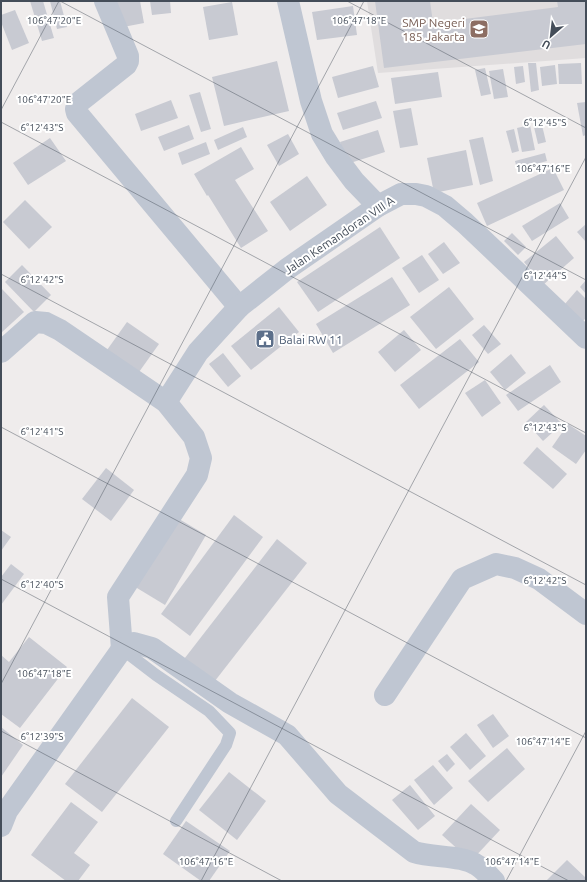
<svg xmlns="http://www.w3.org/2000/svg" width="587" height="882" viewBox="0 0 587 882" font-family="Ubuntu,sans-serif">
<rect width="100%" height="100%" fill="#efecec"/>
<!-- education -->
<path fill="#e0ddde" d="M367,1H586V58L378,73Z"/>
<!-- building -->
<g fill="#c8cad2">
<path d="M30,1H43L54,38L42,41Z"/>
<path d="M50,1H60L67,27L57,29Z"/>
<path d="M113,1H140L144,23L118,28Z"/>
<path d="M150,1H170L171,13L152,15Z"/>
<path d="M375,1H430L433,23L558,7L557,1H586V44L384,68Z"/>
<path d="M232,2L238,35L209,40L203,7Z"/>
<path d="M353,6L357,35L317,40L312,12Z"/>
<path d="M15,10L29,43L12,50L1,22V15Z"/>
<path d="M277,61L289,111L224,126L212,77Z"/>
<path d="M528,63H536L539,90L531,92Z"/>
<path d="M581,63L582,84H559L558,64Z"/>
<path d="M555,65L557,84L542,86L540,67Z"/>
<path d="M373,66L379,87L338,98L332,77Z"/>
<path d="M523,66L525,82L516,84L514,67Z"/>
<path d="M485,68L491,94L481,96L475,70Z"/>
<path d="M503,69L508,97L494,99L489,71Z"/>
<path d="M438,72L442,97L395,104L391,78Z"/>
<path d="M200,92L211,129L201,132L189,95Z"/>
<path d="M171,100L178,118L141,131L135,114Z"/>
<path d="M376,101L382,118L343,130L337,113Z"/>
<path d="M586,102V135L583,136L577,103Z"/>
<path d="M411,108L418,145L400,148L393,111Z"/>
<path d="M541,121L546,142L538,144L533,123Z"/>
<path d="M189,125L194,139L164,151L158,137Z"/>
<path d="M530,125L535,150L522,152L517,128Z"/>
<path d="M243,127L247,137L218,150L214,140Z"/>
<path d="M514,129L519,151L512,153L506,131Z"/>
<path d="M378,130L385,152L347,164L340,142Z"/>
<path d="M288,134L299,154L279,166L267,145Z"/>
<path d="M483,137L493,181L480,185L469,140Z"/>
<path d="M50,138L66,161L28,185L13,163Z"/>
<path d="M206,142L210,154L182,165L178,153Z"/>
<path d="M241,147L254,169L235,180L268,231L241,248L208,195L207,196L194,174Z"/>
<path d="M466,150L473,185L434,193L427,158Z"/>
<path d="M545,153L547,161L517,169L515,161Z"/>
<path d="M553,168L564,190L487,226L477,203Z"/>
<path d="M307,176L327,205L290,231L270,202Z"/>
<path d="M25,200L52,227L29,249L3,222Z"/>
<path d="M560,203L569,218L532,241L522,226Z"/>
<path d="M586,224V242L577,232Z"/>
<path d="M380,227L400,258L318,312L297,282Z"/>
<path d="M512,233L526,247L518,255L504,241Z"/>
<path d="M556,236L574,258L543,285L524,262Z"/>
<path d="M444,242L460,263L443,274L428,254Z"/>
<path d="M422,255L439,280L419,293L402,268Z"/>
<path d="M22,265L51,295L34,312L5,282Z"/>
<path d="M392,277L410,305L333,353L316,324Z"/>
<path d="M586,280V294L580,287Z"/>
<path d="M449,287L474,319L436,349L410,317Z"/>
<path d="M1,288L24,312L1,333Z"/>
<path d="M577,290L586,299V318L583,321L564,305Z"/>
<path d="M279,307L299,332L251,370L231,346Z"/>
<path d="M127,322L159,344L139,372L107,350Z"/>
<path d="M484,325L501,344L488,354L472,335Z"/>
<path d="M404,330L421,350L395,372L378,352Z"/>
<path d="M460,339L479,362L419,409L400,385Z"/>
<path d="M223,353L241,376L228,387L209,364Z"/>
<path d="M511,354L526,373L505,390L490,372Z"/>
<path d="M550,365L561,382L518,411L506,395Z"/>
<path d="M485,380L501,403L482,417L465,393Z"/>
<path d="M544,405L562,424L543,441L526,422Z"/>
<path d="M568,424L586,436V450L576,464L552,447Z"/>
<path d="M537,447L567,474L553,489L523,463Z"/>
<path d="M106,468L134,490L111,521L82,499Z"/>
<path d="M234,515L263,537L190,636L161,614Z"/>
<path d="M174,516L206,535L165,605L132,585Z"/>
<path d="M1,530L11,537L1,551Z"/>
<path d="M277,539L307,563L211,686L181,663Z"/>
<path d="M11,564L24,574L1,605V577Z"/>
<path d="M29,637L67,667L20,728L1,714V655L9,662Z"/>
<path d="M132,698L169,727L102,812L65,784Z"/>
<path d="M493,714L509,736L493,748L477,725Z"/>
<path d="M1,727L23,745L1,777Z"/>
<path d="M466,733L486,756L470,770L450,747Z"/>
<path d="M507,748L525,769L488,802L468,781Z"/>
<path d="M447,754L455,764L447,772L438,761Z"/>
<path d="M433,765L453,788L434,805L414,780Z"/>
<path d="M229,772L266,801L237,840L199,810Z"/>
<path d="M410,785L435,816L418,830L392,800Z"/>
<path d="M71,802L98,822L74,853L90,865L78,881H66L31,855Z"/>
<path d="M471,804L500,830L471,861L442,835Z"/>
<path d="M186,821L230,851L209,881H201L163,854Z"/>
<path d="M567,860L586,878V881H546Z"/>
</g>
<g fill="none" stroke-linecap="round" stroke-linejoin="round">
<!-- service -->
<path stroke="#bfc6d2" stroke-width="12" d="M122,649L156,675L209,711L230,733L226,745L176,821"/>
<!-- minor -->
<g stroke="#bfc6d2" stroke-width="22">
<path d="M105,1L128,56V61L126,65L78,103L76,109L77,113L239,307"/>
<path d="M288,1L311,101L322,134L336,157L354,181L378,206"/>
<path d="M1,352L35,322L46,323L60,330L166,402L194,437L201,458L197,475L118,597L122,649"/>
<path d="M166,402L198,352L239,307L287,269L378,206L401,194H416L426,196L445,206L465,223L586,338"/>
<path d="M385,695L462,579L496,564L515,568L539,579L586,614"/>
<path d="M1,826L7,811L122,649L134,643L152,648L230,703L287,735L338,794L414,852C433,858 460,855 475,864C483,868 488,875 494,881"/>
</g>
</g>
<!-- ticks -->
<path fill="none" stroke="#444d59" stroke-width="1" stroke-opacity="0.45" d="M60,1L586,280M347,1L586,128M1,110L59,1M1,122L586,433M1,274L586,585M1,427L586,738M1,579L569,881M1,684L364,1M1,731L282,881M201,881L586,157M506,881L586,731"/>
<!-- icons -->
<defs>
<g id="school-square" transform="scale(1)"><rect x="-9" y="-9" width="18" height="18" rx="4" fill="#8d6e63" stroke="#fff"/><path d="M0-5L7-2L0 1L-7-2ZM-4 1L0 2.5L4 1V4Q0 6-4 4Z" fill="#fff"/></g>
<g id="civic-square" transform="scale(1)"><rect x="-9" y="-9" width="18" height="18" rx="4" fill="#5c6f8a" stroke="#fff"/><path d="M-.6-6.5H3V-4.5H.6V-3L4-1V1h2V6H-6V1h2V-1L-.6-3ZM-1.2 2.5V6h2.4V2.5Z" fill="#fff"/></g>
</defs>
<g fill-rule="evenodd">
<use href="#school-square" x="479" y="29"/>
<use href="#civic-square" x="265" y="339"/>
</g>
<g text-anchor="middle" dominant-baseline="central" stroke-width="4" stroke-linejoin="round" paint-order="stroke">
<!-- education labels -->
<g font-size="12" fill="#785e54" stroke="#fff" text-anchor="end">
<text x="465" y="22">SMP Negeri<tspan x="465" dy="14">185 Jakarta</tspan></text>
</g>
<!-- street labels -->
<g font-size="12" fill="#444d59" stroke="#fff">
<text transform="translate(339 235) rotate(-34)">Jalan Kemandoran VIII A</text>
</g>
<!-- service labels -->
<g font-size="12" fill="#4e5e75" stroke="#fff" text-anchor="start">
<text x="279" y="339">Balai RW 11</text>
</g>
</g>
<g font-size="10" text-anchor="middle" fill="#444d59" stroke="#fff" stroke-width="4" stroke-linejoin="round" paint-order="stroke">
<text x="54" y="24">106°47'20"E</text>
<text x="359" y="24">106°47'18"E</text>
<text x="44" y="103">106°47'20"E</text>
<text x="545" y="126">6°12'45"S</text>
<text x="42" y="131">6°12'43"S</text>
<text x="543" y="172">106°47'16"E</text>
<text x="545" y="279">6°12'44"S</text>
<text x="42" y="283">6°12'42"S</text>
<text x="545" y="431">6°12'43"S</text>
<text x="42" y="435">6°12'41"S</text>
<text x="545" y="584">6°12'42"S</text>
<text x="42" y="588">6°12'40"S</text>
<text x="44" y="677">106°47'18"E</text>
<text x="42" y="740">6°12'39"S</text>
<text x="543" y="745">106°47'14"E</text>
<text x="206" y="865">106°47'16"E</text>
<text x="512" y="865">106°47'14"E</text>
</g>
<!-- border -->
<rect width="587" height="882" fill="none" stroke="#444d59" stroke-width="4"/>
<!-- north arrow -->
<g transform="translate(551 36) rotate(208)" stroke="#ffffff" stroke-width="3" paint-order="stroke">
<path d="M0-3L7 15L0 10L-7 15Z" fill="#444d59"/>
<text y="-6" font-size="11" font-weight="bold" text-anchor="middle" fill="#444d59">U</text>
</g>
</svg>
